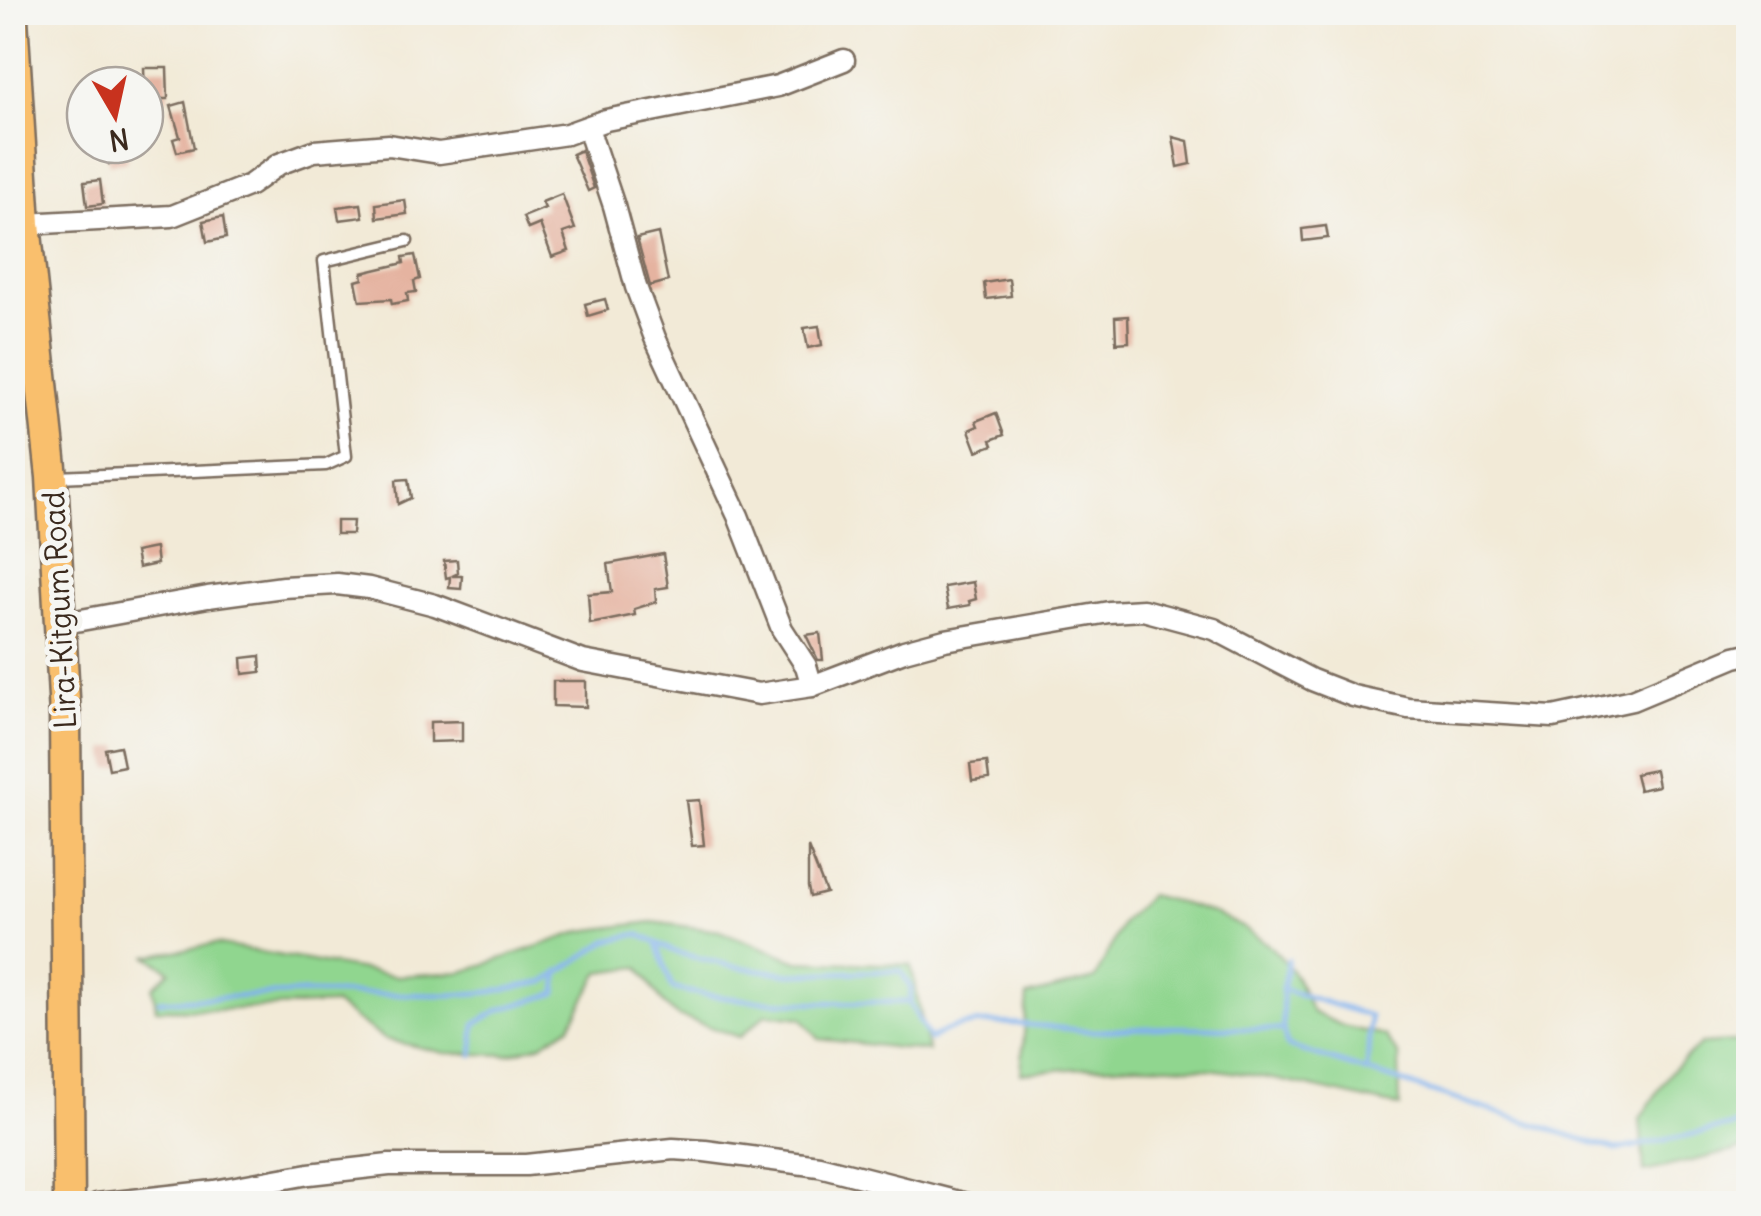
<svg xmlns="http://www.w3.org/2000/svg" width="1761" height="1216" viewBox="0 0 1761 1216" font-family="Delius,sans-serif">
<rect width="100%" height="100%" fill="#f6f6f2"/>
<filter id="ink" filterUnits="userSpaceOnUse"><feTurbulence type="fractalNoise" baseFrequency=".01" numOctaves="2"/><feDisplacementMap in="SourceGraphic" scale="20" xChannelSelector="R" yChannelSelector="G"/><feConvolveMatrix kernelMatrix="1 2 1 2 8 2 1 2 1" color-interpolation-filters="sRGB"/></filter>
<filter id="wash" filterUnits="userSpaceOnUse"><feTurbulence type="fractalNoise" baseFrequency=".0048" numOctaves="4" result="noise"/><feDisplacementMap in="SourceGraphic" scale="40" xChannelSelector="R" yChannelSelector="G"/><feGaussianBlur stdDeviation="2.25" result="paint"/><feColorMatrix in="noise" values="0 0 0 0 0 0 0 0 0 0 0 0 0 0 0 0 0 1.4 0 .05"/><feComposite in="paint" operator="in"/></filter>
<g filter="url(#wash)">
<rect width="100%" height="100%" fill="#f2ead7"/>
<!-- green -->
<g fill="#90d68f" stroke="#668056" stroke-width="2.5">
<path d="M1149,895C1203,908 1264,925 1295,976C1302,987 1306,1000 1312,1012L1343,1026L1385,1036L1399,1056L1400,1107C1313,1087 1225,1064 1135,1065C1097,1066 1059,1070 1021,1073L1027,996L1095,979L1123,922Z"/>
<path d="M652,922L720,931L798,961L911,965L928,1051L819,1039L802,1018L766,1014L740,1037L677,1016L663,1003L639,967L600,972L570,1026L542,1044L507,1055L444,1053L384,1039L334,1004L216,1010L156,1009L153,987L170,971L148,956L215,944L397,976L463,972L582,931Z"/>
<path d="M1748,1041V1148L1644,1172L1640,1119L1671,1071L1701,1044Z"/>
</g>
<g fill="none" stroke-linecap="round" stroke-linejoin="round">
<!-- stream -->
<g stroke="#82b2ed" stroke-width="5">
<path d="M657,943L672,988C749,1007 830,1002 909,1002L930,1040C967,1010 1044,1028 1089,1031C1107,1032 1125,1028 1143,1028C1190,1026 1237,1029 1283,1030L1287,1046L1616,1150L1748,1123"/>
<path d="M1282,989L1370,1016L1367,1072"/>
<path d="M159,1001L299,993L451,995L490,992L545,982L607,941L638,934L678,953L732,966L790,974L901,971L911,989L910,1002"/>
<path d="M1283,1030L1282,989L1288,960"/>
<path d="M473,1055L475,1024L499,1010L557,993L559,971"/>
</g>
</g>
<g id="blocks">
<!-- building -->
<g fill="#e5b3a0">
<path d="M144,68H167L168,99H145Z"/>
<path d="M185,102L194,148L177,152L173,139L180,137L171,106Z"/>
<path d="M1173,137L1188,141L1191,164L1178,167Z"/>
<path d="M125,148L127,161L109,164L107,151Z"/>
<path d="M581,150L594,188L588,191L572,154Z"/>
<path d="M100,180L103,204L87,206L84,182Z"/>
<path d="M562,194L575,229L563,233L569,251L552,257L540,224L528,229L523,217L545,208L542,202Z"/>
<path d="M405,200L407,214L377,218L376,204Z"/>
<path d="M361,204L363,217L339,220L337,207Z"/>
<path d="M223,217L226,238L207,242L203,221Z"/>
<path d="M1326,226L1328,238L1303,241L1302,229Z"/>
<path d="M658,233L668,281L650,286L637,238Z"/>
<path d="M415,255L420,279L414,281L416,292L407,293L408,301L392,304L391,299L360,301L356,281L363,279L362,273L404,263L403,257Z"/>
<path d="M1009,279L1011,296L986,299L984,283Z"/>
<path d="M605,299L608,310L588,316L585,304Z"/>
<path d="M1128,316L1129,342L1116,343L1115,317Z"/>
<path d="M819,326L822,345L808,348L804,328Z"/>
<path d="M996,413L1004,435L991,440L993,445L977,451L969,430L978,426L976,421Z"/>
<path d="M408,479L411,498L398,504L396,480Z"/>
<path d="M336,521H353L352,534H336Z"/>
<path d="M155,548L157,564L138,568L135,552Z"/>
<path d="M663,554L668,587L655,589L656,602L634,609L635,615L590,624L588,594L612,592L608,564Z"/>
<path d="M457,560L458,573L452,576H462L461,589L449,588L450,577L446,578L444,561Z"/>
<path d="M973,582L976,599L969,601L970,605L948,609L944,587Z"/>
<path d="M820,633L823,660H818L806,635Z"/>
<path d="M260,656L261,672L243,674L242,658Z"/>
<path d="M553,681H586V707L553,706Z"/>
<path d="M462,721V741L430,742V722Z"/>
<path d="M120,746L124,766L109,769L105,749Z"/>
<path d="M987,762L989,779L972,781L970,764Z"/>
<path d="M1655,770L1658,786L1639,790L1635,774Z"/>
<path d="M699,800L704,845L692,846L686,801Z"/>
<path d="M808,847L826,893L810,897L808,887Z"/>
</g>
</g>
</g>
<g filter="url(#ink)">
<use href="#blocks" fill-opacity="0" stroke="#7b6d5f" stroke-width="2.5"/>
<g fill="none" stroke-linecap="round" stroke-linejoin="round">
<!-- service casing -->
<g stroke="#7b6d5f" stroke-width="15">
<path id="service" d="M58,477L326,465L346,456L324,261L407,241"/>
</g>
<!-- minor casing -->
<g stroke="#7b6d5f" stroke-width="25">
<g id="minor">
<path d="M588,128L614,206L636,287L655,338L738,516L782,629L806,666L812,686"/>
<path d="M25,224L172,216L250,185L279,164L314,151L389,145L439,153L567,134L606,120L778,86L844,60"/>
<path d="M59,624L208,597L283,587L337,584L369,588L435,605L583,661L759,694L812,686L904,651L945,640L1109,612L1143,610L1214,629L1312,680L1353,696L1408,708L1553,717L1632,700L1735,657L1748,654"/>
<path d="M97,1204L214,1191L309,1174L389,1165H526L673,1149L705,1151L819,1166L967,1204"/>
</g>
</g>
<!-- primary casing -->
<g stroke="#7b6d5f" stroke-width="35">
<path id="primary" d="M12,18L25,224L52,477L65,716L69,1204"/>
</g>
<!-- service -->
<use href="#service" stroke="#fff" stroke-width="10"/>
<!-- minor -->
<use href="#minor" stroke="#fff" stroke-width="20"/>
<!-- primary -->
<use href="#primary" stroke="#f9bf6d" stroke-width="30"/>
</g>
</g>
<g text-anchor="middle" dominant-baseline="central" stroke-width="10" stroke-linejoin="round" paint-order="stroke">
<!-- street labels -->
<g font-size="30" fill="#3b2a1e" stroke="#f6f6f2">
<text transform="translate(59 610) rotate(-93)">Lira-Kitgum Road</text>
</g>
</g>
<!-- margin -->
<rect width="1761" height="1216" fill="none" stroke="#f6f6f2" stroke-width="50"/>
<!-- north arrow -->
<g transform="translate(115 115) rotate(171)"><circle r="48" fill="#f6f6f2" stroke="#aba49d" stroke-width="2.5"/>
<path d="M0-8L18 38L0 25L-18 38Z" fill="#c8321e"/>
<text y="-15" font-size="28" font-weight="bold" text-anchor="middle" fill="#3b2a1e">N</text>
</g>
</svg>
